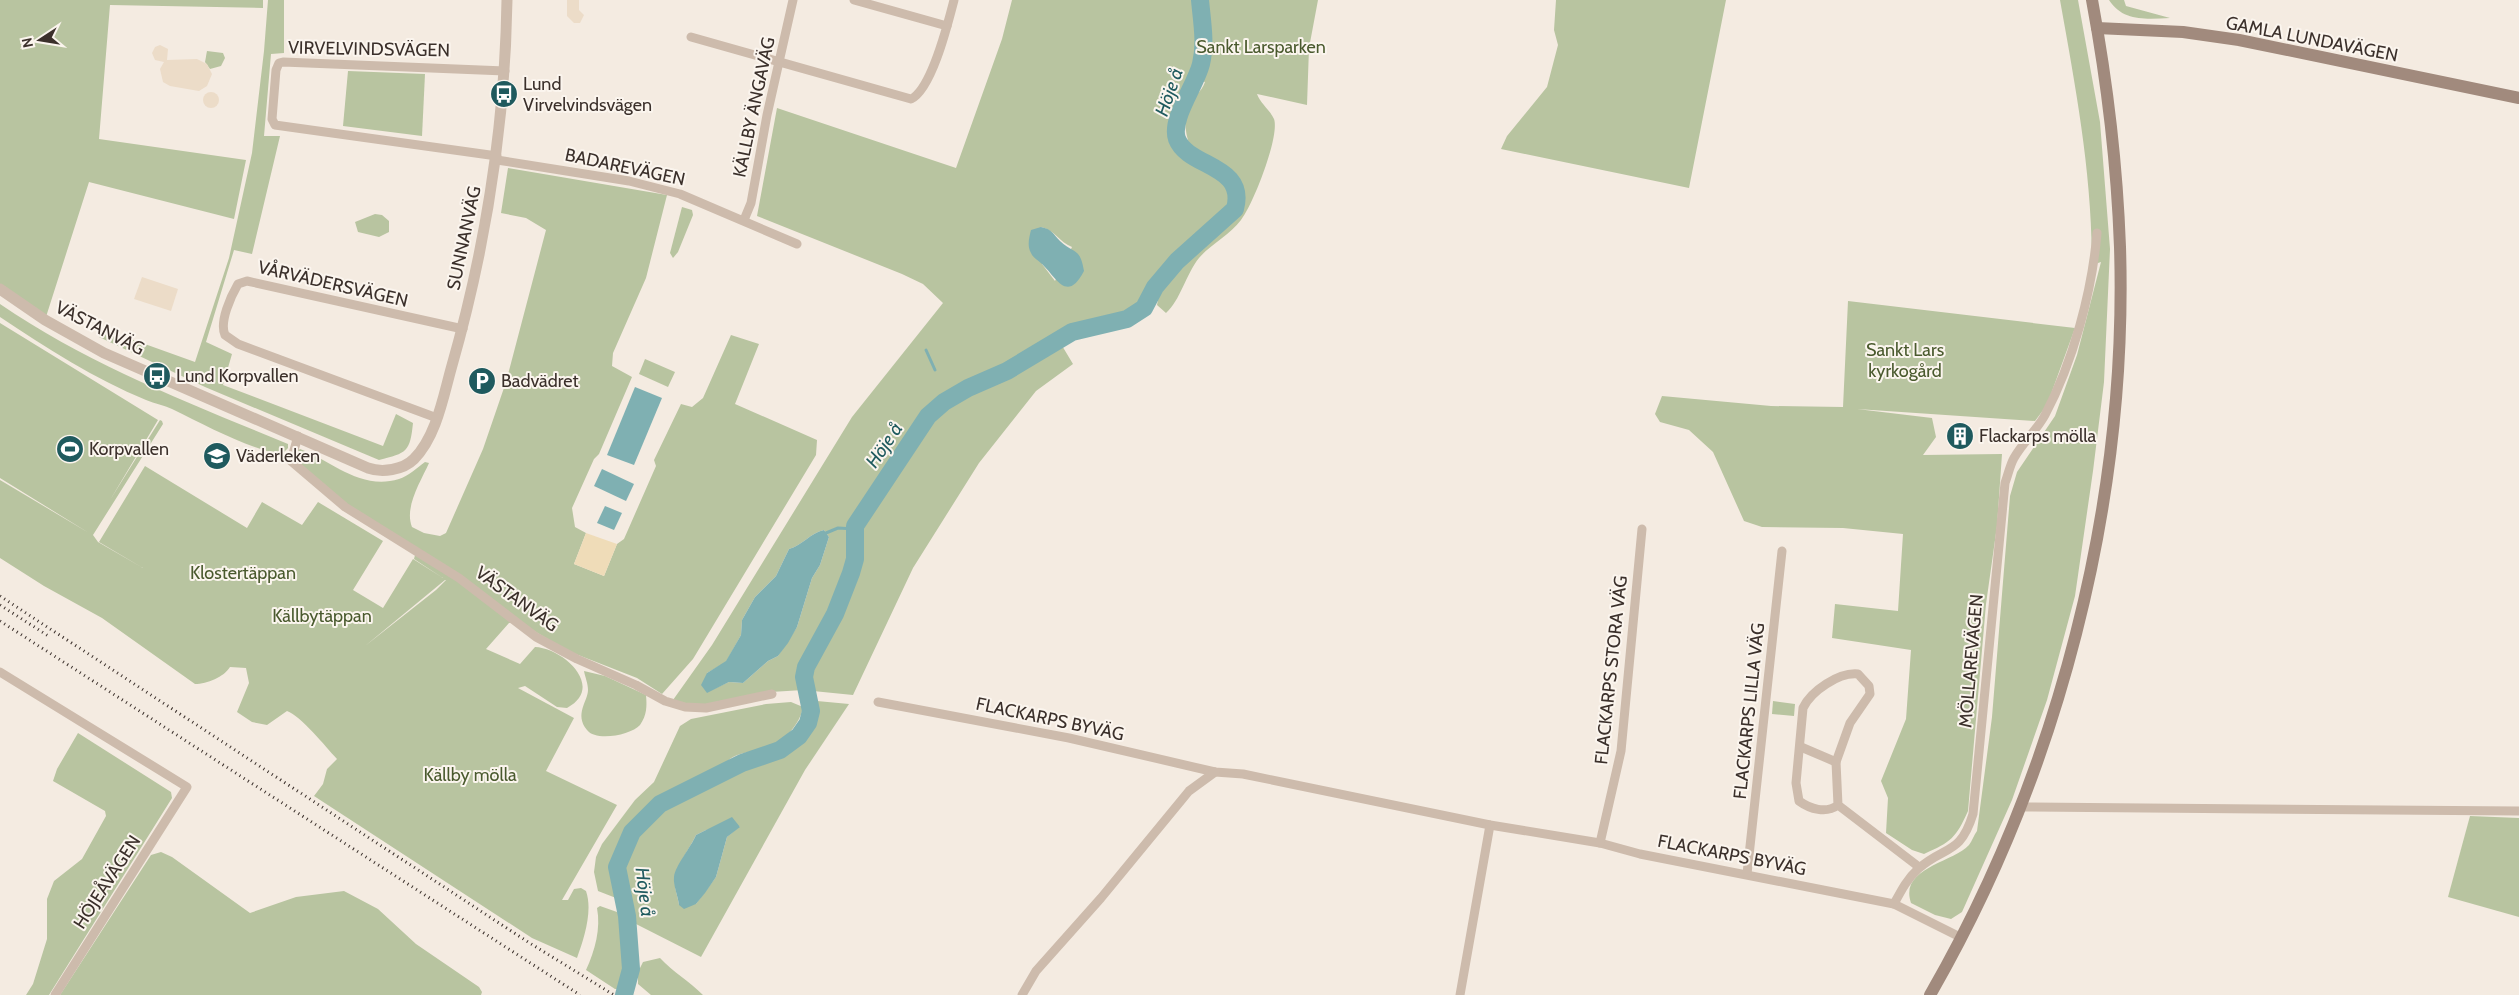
<svg xmlns="http://www.w3.org/2000/svg" width="2519" height="995" viewBox="0 0 2519 995" font-family="Cabin,sans-serif">
<rect width="100%" height="100%" fill="#f4ebe1"/>
<!-- green -->
<g fill="#b8c4a0" fill-rule="evenodd">
<path d="M0,0H263V8L110,5L99,139L246,160L234,219L89,182L45,320L0,287Z"/>
<path d="M268,0H284V53L271,54L264,136H280L252,254L234,250L206,342L232,354L223,385L383,446L396,414L413,423C410,452 407,453 379,460L205,387L99,337L103,329L195,362L229,258L252,153L264,51Z"/>
<path d="M1012,0H1195C1197,22 1201,47 1194,68C1188,89 1172,105 1171,127C1171,165 1217,160 1230,190C1233,195 1233,202 1230,208C1215,229 1191,240 1173,258C1157,275 1148,300 1128,313C1122,317 1113,316 1106,318C1094,320 1082,324 1070,328L1061,344L1073,364L1036,391L979,463L913,568L853,695L803,690L771,692L700,707L673,700L712,645L852,417L943,303L923,284L902,274L757,216L777,108L956,168L1002,39ZM1041,227C1055,230 1059,242 1072,247L1055,281L1042,264ZM824,530L829,537L820,565L812,578L797,627L778,656L768,661L743,683L729,682L707,692V673L726,662L741,635L742,620L755,597L776,576L789,549C803,545 810,533 824,530Z"/>
<path d="M1205,0H1318L1309,48L1307,105L1257,94C1260,103 1270,110 1274,119C1280,136 1253,205 1241,220C1230,235 1211,244 1199,258C1186,274 1180,301 1166,313L1157,305L1160,290L1172,274L1241,211C1253,171 1218,161 1190,147C1186,135 1183,120 1187,108C1191,98 1202,92 1205,82L1201,81L1212,40Z"/>
<path d="M1556,0H1726L1689,188L1501,149L1507,136L1547,87L1558,45L1554,30Z"/>
<path d="M2060,0H2078L2100,122L2110,249L2104,382L2093,471L2075,596L2047,700L2012,800L1962,912L1951,919L1935,915L1911,903C1899,868 1952,863 1969,845C1972,841 1974,835 1977,831L1992,717L2010,496L2017,472L2055,416L2077,355L2101,262L2092,265C2092,173 2076,90 2060,0Z"/>
<path d="M2109,0H2124L2126,6L2170,18C2147,19 2123,22 2109,0Z"/>
<path d="M207,51L223,53L225,58L221,66L210,69L205,62Z"/>
<path d="M348,71L425,74L422,136L343,126Z"/>
<path d="M508,168L667,195L646,278L613,353L612,366L632,377L599,454L594,459L572,508L575,527L586,533L574,564L604,576L617,544L624,539L656,466L654,460L681,404L692,407L703,398L731,335L759,344L735,404L817,440L816,455L693,659L662,694L637,678L568,651L519,622L509,623L486,649L520,664L535,647C563,648 606,687 567,708L557,707L525,686L518,688L574,718L546,771L617,805L562,900H568L574,889L581,888L586,891C593,911 584,939 577,958L532,938L314,796L323,784L327,769L337,759C325,746 301,716 287,711L267,725L252,722L237,712L249,683L246,668L230,667C224,677 207,684 195,684L102,618L44,586L0,558V480L89,533L0,478V323L158,420L110,500L160,420L162,421L163,424L93,535L98,542L143,568L99,542L145,466L247,528L262,502L302,525L318,502L383,541L353,590L383,608L413,559L443,578L414,559L415,555L342,502L296,463V452L300,449C332,461 361,491 399,479C408,476 417,468 425,462L429,463C421,481 404,507 412,527L424,533L440,536L446,533L483,449L506,382L546,230L526,218L501,213ZM446,580L436,590L365,646L445,580Z"/>
<path d="M682,207L692,210L693,215L678,252L673,258L670,253Z"/>
<path d="M375,214L382,215L389,221V232L379,237L358,232L355,222Z"/>
<path d="M1848,301L2075,328L2047,405L2035,421L1857,409L1932,418L1936,437L1923,455L2002,454L1997,526L1986,604L1968,811C1956,838 1951,842 1924,854L1912,850L1886,833L1888,798L1881,781L1906,719L1911,650L1832,638L1835,604L1898,611L1903,534L1843,528L1762,527L1744,521L1713,452L1689,430L1660,422L1655,414L1662,396L1771,406L1843,407Z"/>
<path d="M0,304C89,365 189,403 288,444V448L281,455C243,446 207,426 172,409C164,405 155,404 146,400C95,379 46,348 0,317Z"/>
<path d="M645,359L675,372L668,387L639,374Z"/>
<path d="M584,671L605,676L646,695C647,706 647,715 640,725C631,735 596,742 587,730C574,714 588,701 588,690C588,683 585,677 584,671Z"/>
<path d="M817,701L849,704L805,770L701,957L636,924C612,847 627,827 697,793C715,785 732,772 752,767C775,759 806,750 815,723C818,716 816,708 817,701ZM740,826L727,837L716,877L696,904L679,905C678,897 674,888 675,881C676,865 689,850 696,835L706,830Z"/>
<path d="M1773,701L1795,704L1794,716L1772,714Z"/>
<path d="M791,702L803,707C800,725 784,741 766,748C756,751 743,752 733,757C726,761 718,771 709,776C677,794 643,803 622,835C615,847 612,866 613,880C614,886 618,892 616,898L598,891L594,872L596,857L602,844L635,800L654,782L680,726L691,719L766,704Z"/>
<path d="M78,733L171,792L172,798L49,995H26L33,984L47,939V899L54,881L82,859L106,816L105,811L53,781L57,769Z"/>
<path d="M2470,816L2519,818V917L2448,897Z"/>
<path d="M161,852L172,857L250,913L296,897L344,891L378,909L416,944L479,987L482,992L481,995H60L151,855Z"/>
<path d="M600,906L617,912L623,921L624,975L623,983L620,989H615L586,970C595,951 601,928 597,908Z"/>
<path d="M660,958C673,972 689,981 703,995H651L638,984V972L643,962Z"/>
</g>
<!-- sand -->
<path fill="#efdcb8" d="M586,533L617,544L604,576L574,564Z"/>
<!-- plaza -->
<g fill="#ecdcc8">
<path d="M567,0H579V10L584,15L580,23H574L567,16Z"/>
<path d="M160,45L168,49L167,60L197,59L207,64L212,74L207,86L199,91L193,90L170,86L163,82L160,69L164,62L155,60L152,53L155,47Z"/>
<circle cx="211" cy="100" r="8"/>
<path d="M142,277L178,289L171,311L134,299Z"/>
</g>
<!-- water -->
<g fill="#7fb0b2">
<path d="M1041,227C1052,229 1053,234 1060,241C1074,254 1080,247 1084,271C1067,304 1056,277 1042,264C1038,260 1033,258 1031,253C1027,246 1029,238 1031,230Z"/>
<path d="M635,387L662,398L634,465L607,455Z"/>
<path d="M602,469L634,484L626,501L594,486Z"/>
<path d="M605,506L622,513L614,530L597,523Z"/>
<path d="M824,530L829,537L820,565L812,578L797,627L788,643L778,656L768,661L743,683L729,682L707,693L701,685L707,673L726,661L741,635L742,620L755,597L776,576L789,549C803,545 810,533 824,530Z"/>
<path d="M732,817L740,827L727,837L716,877L705,893L696,904L684,909L679,905C678,896 673,885 674,877C675,866 691,847 696,835Z"/>
</g>
<g fill="none" stroke-linecap="round" stroke-linejoin="round">
<!-- stream -->
<g stroke="#7fb0b2" stroke-width="3">
<path d="M926,350L935,370"/>
<path d="M826,533L838,528L855,529"/>
</g>
<!-- river -->
<path stroke="#7fb0b2" stroke-width="18" d="M624,995L631,969L627,916L617,867L632,832L660,804L742,763L780,750L799,736L808,723L811,711L804,677L806,667L835,614L851,573L855,559V526L928,416L944,402L968,388L1007,371L1072,332L1127,319L1144,308L1155,287L1177,261L1235,209C1247,164 1188,168 1177,139C1170,119 1196,85 1201,64C1206,43 1202,22 1200,0"/>
<!-- minor -->
<g stroke="#cdbbac" stroke-width="9">
<path d="M854,0L947,26"/>
<path d="M691,37L911,99C932,89 948,23 954,0"/>
<path d="M497,156L275,125L272,119L276,70L279,63L283,62L505,71"/>
<path d="M497,160L629,181L680,194L797,244"/>
<path d="M744,220L751,203L767,115L793,0"/>
<path d="M437,418L238,344L225,335C219,322 231,296 238,284L247,281L463,329"/>
<path d="M298,436L291,461L345,507L459,578L536,637L577,659L636,685L665,701L685,707L706,708L772,694"/>
<path d="M0,672L187,787L55,995"/>
<path d="M878,702L1069,738L1215,772L1243,774L1490,825L1600,843L1640,854L1894,904L1960,937"/>
<path d="M1801,747L1836,762"/>
<path d="M1838,805C1826,814 1810,809 1799,801L1796,783L1803,708C1811,691 1839,672 1858,674L1869,686L1870,694L1850,723L1836,762L1838,805L1919,867"/>
<path d="M2021,807L2519,811"/>
<path d="M1600,843L1621,751L1642,529"/>
<path d="M1747,874L1782,551"/>
<path d="M1894,904C1901,891 1907,879 1918,869C1945,845 1960,856 1973,814L2005,483C2008,475 2010,465 2014,458C2023,442 2037,430 2045,415C2073,362 2092,292 2097,233"/>
<path d="M1022,995L1036,971L1101,898L1189,791L1215,772"/>
<path d="M1460,995L1490,825"/>
</g>
<!-- tertiary -->
<path stroke="#cdbbac" stroke-width="11" d="M0,289L45,320L104,353L368,468C382,473 403,470 414,459C436,437 443,398 451,369C486,247 505,127 507,0"/>
<!-- secondary -->
<g stroke="#a18a7d" stroke-width="12">
<path d="M2097,28L2183,32L2239,40L2519,98"/>
<path d="M1930,995C2058,773 2128,503 2120,247C2117,164 2107,81 2092,0"/>
</g>
<!-- rail -->
<g stroke="#3b302b" stroke-width="3" stroke-dasharray="1 4" stroke-linecap="butt">
<path d="M0,596L528,942L614,995"/>
<path d="M0,605L50,637"/>
<path d="M0,621L580,995"/>
</g>
</g>
<!-- icons -->
<defs>
<g id="bus-disc" transform="scale(1.4375)"><circle r="9.5" fill="#1f5a5e" stroke="#fbf5ee"/><path d="M-5-6H5V4H4V6H2V4H-2V6H-4V4H-5ZM-3.5-4V0h7V-4ZM-3.5 1.2v1.5H-2V1.2ZM2 1.2v1.5H3.5V1.2Z" fill="#fff"/></g>
<g id="parking-disc" transform="scale(1.4375)"><circle r="9.5" fill="#1f5a5e" stroke="#fbf5ee"/><path d="M-3.5-5.5H1a3.5 3.5 0 0 1 0 7H-1V5.5H-3.5ZM-1-3.4V-.6H.8a1.4 1.4 0 0 0 0-2.8Z" fill="#fff"/></g>
<g id="building-disc" transform="scale(1.4375)"><circle r="9.5" fill="#1f5a5e" stroke="#fbf5ee"/><path d="M-4-6H4V6H1V3H-1V6H-4ZM-2.5-4.3h1.7v1.8h-1.7ZM.8-4.3h1.7v1.8H.8ZM-2.5-1h1.7V.8h-1.7ZM.8-1h1.7V.8H.8Z" fill="#fff"/></g>
<g id="stadium-disc" transform="scale(1.4375)"><circle r="9.5" fill="#1f5a5e" stroke="#fbf5ee"/><path d="M0-5a6.5 5 0 1 0 0 10a6.5 5 0 1 0 0-10ZM-3.5-1.8h7v3.6h-7Z" fill="#fff"/></g>
<g id="school-disc" transform="scale(1.4375)"><circle r="9.5" fill="#1f5a5e" stroke="#fbf5ee"/><path d="M0-5L7-2L0 1L-7-2ZM-4 1L0 2.5L4 1V4Q0 6-4 4Z" fill="#fff"/></g>
</defs>
<g fill-rule="evenodd">
<use href="#bus-disc" x="504" y="94"/>
<use href="#bus-disc" x="157" y="376"/>
<use href="#parking-disc" x="482" y="381"/>
<use href="#building-disc" x="1960" y="436"/>
<use href="#stadium-disc" x="70" y="449"/>
<use href="#school-disc" x="217" y="456"/>
</g>
<g text-anchor="middle" dominant-baseline="central" stroke-width="4" stroke-linejoin="round" paint-order="stroke">
<!-- street labels -->
<g font-size="18" fill="#3b302b" stroke="#fbf5ee">
<text transform="translate(2312 39) rotate(11)">GAMLA LUNDAVÄGEN</text>
<text transform="translate(369 49) rotate(1)">VIRVELVINDSVÄGEN</text>
<text transform="translate(754 107) rotate(-78)">KÄLLBY ÄNGAVÄG</text>
<text transform="translate(625 167) rotate(12)">BADAREVÄGEN</text>
<text transform="translate(464 238) rotate(-78)">SUNNANVÄG</text>
<text transform="translate(333 284) rotate(13)">VÅRVÄDERSVÄGEN</text>
<text transform="translate(100 328) rotate(27)">VÄSTANVÄG</text>
<text transform="translate(517 599) rotate(36)">VÄSTANVÄG</text>
<text transform="translate(1971 661) rotate(-85)">MÖLLAREVÄGEN</text>
<text transform="translate(1611 670) rotate(-84)">FLACKARPS STORA VÄG</text>
<text transform="translate(1749 711) rotate(-84)">FLACKARPS LILLA VÄG</text>
<text transform="translate(1050 719) rotate(12)">FLACKARPS BYVÄG</text>
<text transform="translate(1732 855) rotate(11)">FLACKARPS BYVÄG</text>
<text transform="translate(107 882) rotate(-57)">HÖJEÅVÄGEN</text>
</g>
<!-- park labels -->
<g font-size="18" fill="#4a5a2e" stroke="#fbf5ee">
<text x="1261" y="47">Sankt Larsparken</text>
<text x="1905" y="350">Sankt Lars<tspan x="1905" dy="21">kyrkogård</tspan></text>
<text x="243" y="573">Klostertäppan</text>
<text x="322" y="616">Källbytäppan</text>
<text x="470" y="775">Källby mölla</text>
</g>
<!-- poi labels -->
<g font-size="18" fill="#3b302b" stroke="#fbf5ee" text-anchor="start">
<text x="523" y="84">Lund<tspan x="523" dy="21">Virvelvindsvägen</tspan></text>
<text x="176" y="376">Lund Korpvallen</text>
<text x="501" y="381">Badvädret</text>
<text x="1979" y="436">Flackarps mölla</text>
<text x="89" y="449">Korpvallen</text>
<text x="236" y="456">Väderleken</text>
</g>
<!-- water labels -->
<g font-size="19" font-style="italic" fill="#1f5a5e" stroke="#fbf5ee">
<text transform="translate(1169 92) rotate(-71)">Höje å</text>
<text transform="translate(884 445) rotate(-56)">Höje å</text>
<text transform="translate(645 892) rotate(83)">Höje å</text>
</g>
</g>
<!-- north arrow -->
<g transform="translate(40 40) rotate(258)" stroke="#fbf5ee" stroke-width="4" paint-order="stroke">
<path d="M0-4L9 19L0 12L-9 19Z" fill="#3b302b"/>
<text y="-8" font-size="14" font-weight="bold" text-anchor="middle" fill="#3b302b">N</text>
</g>
</svg>
